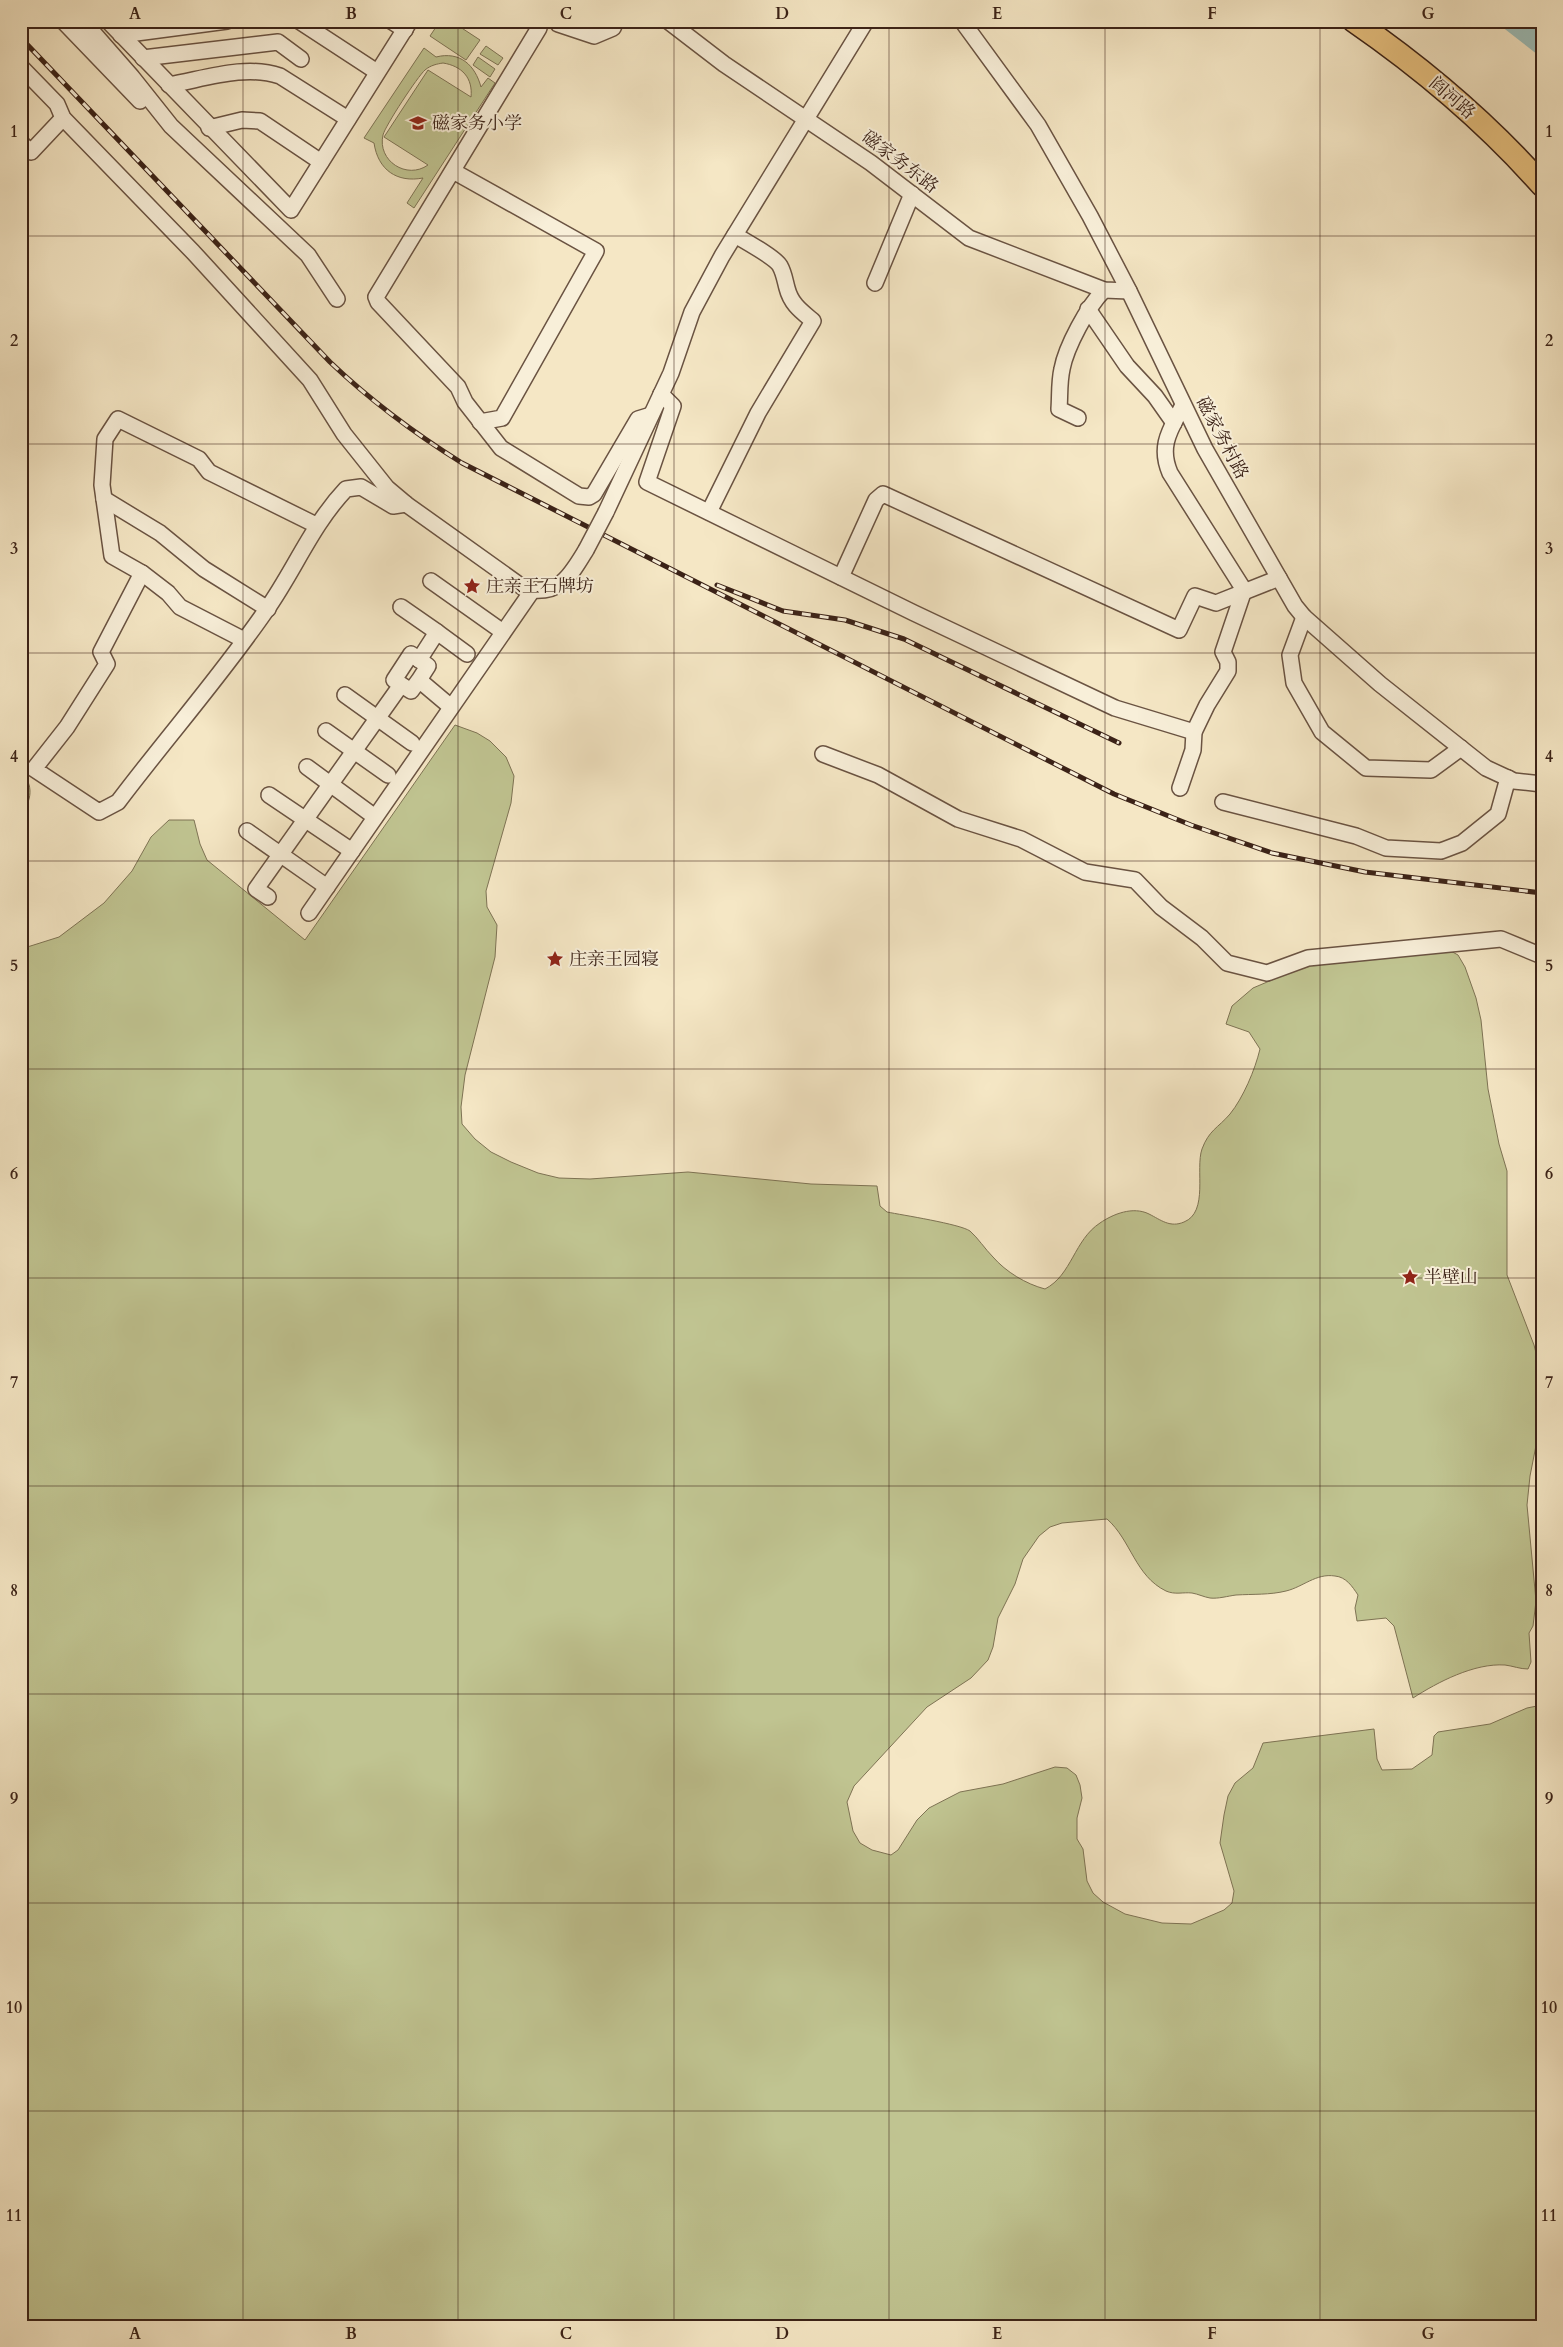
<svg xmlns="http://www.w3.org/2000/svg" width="1563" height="2347" viewBox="0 0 1563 2347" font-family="Cardo,'Noto Serif SC',serif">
<rect width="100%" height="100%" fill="#f5e7c5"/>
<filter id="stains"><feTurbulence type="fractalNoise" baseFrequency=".004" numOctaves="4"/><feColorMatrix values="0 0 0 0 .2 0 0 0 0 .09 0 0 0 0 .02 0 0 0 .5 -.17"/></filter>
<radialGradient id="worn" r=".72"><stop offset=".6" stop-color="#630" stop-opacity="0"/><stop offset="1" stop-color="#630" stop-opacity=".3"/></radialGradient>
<!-- green -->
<g fill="#c0c491" stroke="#7e7354" fill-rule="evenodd">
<path d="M440,21H451L480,40L466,60L430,36Z"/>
<path d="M486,46L503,58L498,65L480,54Z"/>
<path d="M424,48L436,57C460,51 475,65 481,87L488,78L495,83L414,208L407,203L423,178C397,183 378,170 374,143L364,138ZM443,63C462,66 473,78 471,97L428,70L384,137L428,165C407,180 377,161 383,135C385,126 418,76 425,70C431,65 437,64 443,63Z"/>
<path d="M478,57L495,69L490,77L473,65Z"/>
<path d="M455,725L477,733L490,741L506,757L514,776L511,803L486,891L487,907L497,925L495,957L465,1075L461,1107L462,1124L475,1139L491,1152L511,1162L538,1173L559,1178L590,1179L688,1172L811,1184L877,1186L880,1206L887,1212C902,1215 960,1224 970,1231C978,1238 985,1249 993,1257C1006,1272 1026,1284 1045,1289C1072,1275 1074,1240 1100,1223C1113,1214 1133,1206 1149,1214C1161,1220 1170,1228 1184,1222C1209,1212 1195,1169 1202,1149C1209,1130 1218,1128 1230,1114C1243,1098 1255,1070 1260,1049L1249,1032L1226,1024L1232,1006L1253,988L1312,963L1447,949L1458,955L1465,967L1476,998L1481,1020L1488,1089L1499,1144L1507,1171V1275L1534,1345L1542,1377V1415L1530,1476L1527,1505L1536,1601L1533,1626L1529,1633L1531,1662L1528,1669C1520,1669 1513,1666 1505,1665C1474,1663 1438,1682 1413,1698L1394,1626L1386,1618L1357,1621L1355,1608L1358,1595C1352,1586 1346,1577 1335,1576C1316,1573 1303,1587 1286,1591C1270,1595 1253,1594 1236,1595C1228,1596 1218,1599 1210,1598C1204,1597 1198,1594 1192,1593C1183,1592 1175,1595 1166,1591C1135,1576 1131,1540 1107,1519L1062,1523L1050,1527L1039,1536L1023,1559L1015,1584L998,1618L993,1647L988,1660L971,1678L927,1707L854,1786L847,1802L853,1831L860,1843L872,1850L891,1855L898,1850L917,1820L929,1808L960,1792L1003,1784L1055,1767L1067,1768L1076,1775L1080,1785L1082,1798L1077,1818V1839L1083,1849L1087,1881L1093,1893L1103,1902L1125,1914L1162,1923L1191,1924L1224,1910L1232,1903L1234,1891L1220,1843L1224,1815L1228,1796L1235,1783L1253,1768L1263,1743L1374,1729L1377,1759L1382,1770L1412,1769L1432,1755L1434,1736L1438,1732L1490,1724L1527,1708L1542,1705V2326H21V949L59,937L104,903L132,871L151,837L169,820H194L200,844L207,860L305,940Z"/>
<path d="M21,769C34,788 32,797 21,817Z"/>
</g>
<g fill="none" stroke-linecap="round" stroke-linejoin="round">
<!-- stream -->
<path stroke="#768079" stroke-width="3" d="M1539,44L1542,41"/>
<!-- river -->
<path stroke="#9dbfba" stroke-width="19" d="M1510,21L1542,46"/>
<!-- minor casing -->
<g stroke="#6a5342" stroke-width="18">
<g id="minor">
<path d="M63,21L140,101"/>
<path d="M83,21L132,77L171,126L308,255L337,299"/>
<path d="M108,21L291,210L410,21"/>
<path d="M299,21L377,72"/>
<path d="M391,21L405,30"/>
<path d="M668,21L724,64L871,163L969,238L1104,290L1129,291"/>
<path d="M962,21L1038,125L1090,216L1129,291L1205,449L1295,606L1304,617L1380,684L1486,768L1514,781L1542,784"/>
<path d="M558,24L594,36L613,28L616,21"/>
<path d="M539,28L376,297L378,302L458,387L465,402L501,448L579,496L589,497L594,494L638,419L651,415"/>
<path d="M121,35L227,21"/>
<path d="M143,58L278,42L301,59"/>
<path d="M21,67L57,104L63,118L193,252L310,380L344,434L387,488L406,504L525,589C560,596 570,576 586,550"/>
<path d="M169,85C204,79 245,64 280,76L348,119"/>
<path d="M209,128L242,120L260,121L321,162"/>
<path d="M21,143L31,152L63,118"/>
<path d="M453,171L596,251L502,418L480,422"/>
<path d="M875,283L912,194"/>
<path d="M1088,309L1127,366L1155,396L1174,423"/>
<path d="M661,394L673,406L647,482L914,613L1115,708L1194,732"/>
<path d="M1078,418L1059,409C1060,396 1059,382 1062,369C1066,347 1088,306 1104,290"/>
<path d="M104,499L160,533L204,569L268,609"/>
<path d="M606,512L671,373L692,312L722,256L866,21"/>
<path d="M709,512L758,413L813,321C801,311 791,304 787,288C785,281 784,273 780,266C776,258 745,241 735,235"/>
<path d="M316,525L209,472L199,459L118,419L105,439L102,485L112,556L142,573L101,652L107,664L67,727L34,769L99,812L118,802C167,737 221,676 267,609C295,569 312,525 346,489L361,487L393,506L406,504"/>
<path d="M142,573L168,593L180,607L244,640"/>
<path d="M841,577L876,500L883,494L1179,630L1195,596L1216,603L1279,578"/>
<path d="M431,581L503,632"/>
<path d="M401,607L437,632"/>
<path d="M1304,617L1290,655L1294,683L1322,732L1366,768L1431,770L1461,748"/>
<path d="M419,660L437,632L467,654"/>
<path d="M419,680L428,666L411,654L394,680L411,691L419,680L451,707"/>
<path d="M345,695L412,743"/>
<path d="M326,731L388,775"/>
<path d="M823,754L878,775L958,819L1021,839L1085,872L1135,880L1161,907L1202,938L1227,963L1267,973L1308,958L1501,939L1542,956"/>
<path d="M307,767L375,817"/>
<path d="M1180,788L1193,750L1194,732L1207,705L1228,671V662L1223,652L1244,590L1170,473C1158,445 1171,429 1183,405"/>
<path d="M269,795L352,851"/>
<path d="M1223,802L1356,836L1386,848L1441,851L1462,843L1498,814L1508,778"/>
<path d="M247,831L327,887"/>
<path d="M268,897L256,889L401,685"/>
<path d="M309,913L532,591"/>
</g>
</g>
<!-- highway casing -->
<g stroke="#3b2217" stroke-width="25">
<path id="highway" d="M1354,21C1422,68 1487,123 1542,185"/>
</g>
<!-- minor -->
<use href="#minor" stroke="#f8efd9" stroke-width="15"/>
<!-- highway -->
<use href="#highway" stroke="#eac482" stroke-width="22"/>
<!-- rail casing -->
<g stroke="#3b2217" stroke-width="5">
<g id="rail">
<path d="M21,38L330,362C371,401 414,433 462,463L1114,794L1191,825L1272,853L1365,872L1542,893"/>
<path d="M717,585L783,611L845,620L904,639L1119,743"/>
</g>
</g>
<!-- rail -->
<use href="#rail" stroke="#f8efd9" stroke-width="3" stroke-dasharray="9" stroke-linecap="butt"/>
<!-- minor-bridge casing -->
<g stroke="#6a5342" stroke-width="18" stroke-linecap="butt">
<path id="minor-bridge" d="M586,550L606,512"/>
</g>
<!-- minor-bridge -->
<use href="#minor-bridge" stroke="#f8efd9" stroke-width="15"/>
</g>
<!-- grid -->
<path fill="none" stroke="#3b2217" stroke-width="1" stroke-opacity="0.55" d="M243,21V2326M458,21V2326M674,21V2326M889,21V2326M1105,21V2326M1320,21V2326M21,236H1542M21,444H1542M21,653H1542M21,861H1542M21,1069H1542M21,1278H1542M21,1486H1542M21,1694H1542M21,1903H1542M21,2111H1542"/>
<!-- icons -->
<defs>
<g id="school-bare" transform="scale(1.35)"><path d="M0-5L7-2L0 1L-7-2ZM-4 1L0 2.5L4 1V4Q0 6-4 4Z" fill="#8f2418" stroke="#f8efd9" stroke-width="2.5" paint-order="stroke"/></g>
<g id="sight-bare" transform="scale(1.35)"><path d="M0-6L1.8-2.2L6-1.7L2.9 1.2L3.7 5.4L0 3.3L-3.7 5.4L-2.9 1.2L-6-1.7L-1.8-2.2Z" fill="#8f2418" stroke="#f8efd9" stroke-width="2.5" paint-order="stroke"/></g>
</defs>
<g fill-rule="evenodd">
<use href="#school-bare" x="418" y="123"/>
<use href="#sight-bare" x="472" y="586"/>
<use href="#sight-bare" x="555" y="959"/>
<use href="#sight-bare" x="1410" y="1277"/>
</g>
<g text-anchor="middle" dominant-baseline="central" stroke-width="4" stroke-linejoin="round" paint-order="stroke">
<!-- street labels -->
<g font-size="18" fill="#3b2217" stroke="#f8efd9">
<text transform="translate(1452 98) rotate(41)">阎河路</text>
<text transform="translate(900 162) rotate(37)">磁家务东路</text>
<text transform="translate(1222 438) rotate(62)">磁家务村路</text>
</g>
<!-- poi labels -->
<g font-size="18" fill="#3b2217" stroke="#f8efd9" text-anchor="start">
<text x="432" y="123">磁家务小学</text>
<text x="486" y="586">庄亲王石牌坊</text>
<text x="569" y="959">庄亲王园寝</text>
<text x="1424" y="1277">半壁山</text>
</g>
</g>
<!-- margin -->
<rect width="1563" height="2347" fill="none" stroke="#f5e7c5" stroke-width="55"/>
<rect x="28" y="28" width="1508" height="2292" fill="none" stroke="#3b2217" stroke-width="2"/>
<g font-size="16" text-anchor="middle" font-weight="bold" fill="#3b2217">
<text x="135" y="19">A</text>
<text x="351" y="19">B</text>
<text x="566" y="19">C</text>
<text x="782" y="19">D</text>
<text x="997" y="19">E</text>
<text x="1212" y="19">F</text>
<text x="1428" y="19">G</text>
<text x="14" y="137">1</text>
<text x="1549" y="137">1</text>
<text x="14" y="346">2</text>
<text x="1549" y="346">2</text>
<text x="14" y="554">3</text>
<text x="1549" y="554">3</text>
<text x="14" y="762">4</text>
<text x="1549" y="762">4</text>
<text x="14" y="971">5</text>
<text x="1549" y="971">5</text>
<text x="14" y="1179">6</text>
<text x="1549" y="1179">6</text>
<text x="14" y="1388">7</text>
<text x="1549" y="1388">7</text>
<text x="14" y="1596">8</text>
<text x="1549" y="1596">8</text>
<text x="14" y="1804">9</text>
<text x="1549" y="1804">9</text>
<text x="14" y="2013">10</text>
<text x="1549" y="2013">10</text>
<text x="14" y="2221">11</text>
<text x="1549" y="2221">11</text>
<text x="135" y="2339">A</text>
<text x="351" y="2339">B</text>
<text x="566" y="2339">C</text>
<text x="782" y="2339">D</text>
<text x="997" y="2339">E</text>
<text x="1212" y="2339">F</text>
<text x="1428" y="2339">G</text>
</g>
<rect width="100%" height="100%" filter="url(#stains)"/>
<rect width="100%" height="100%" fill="url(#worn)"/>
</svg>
